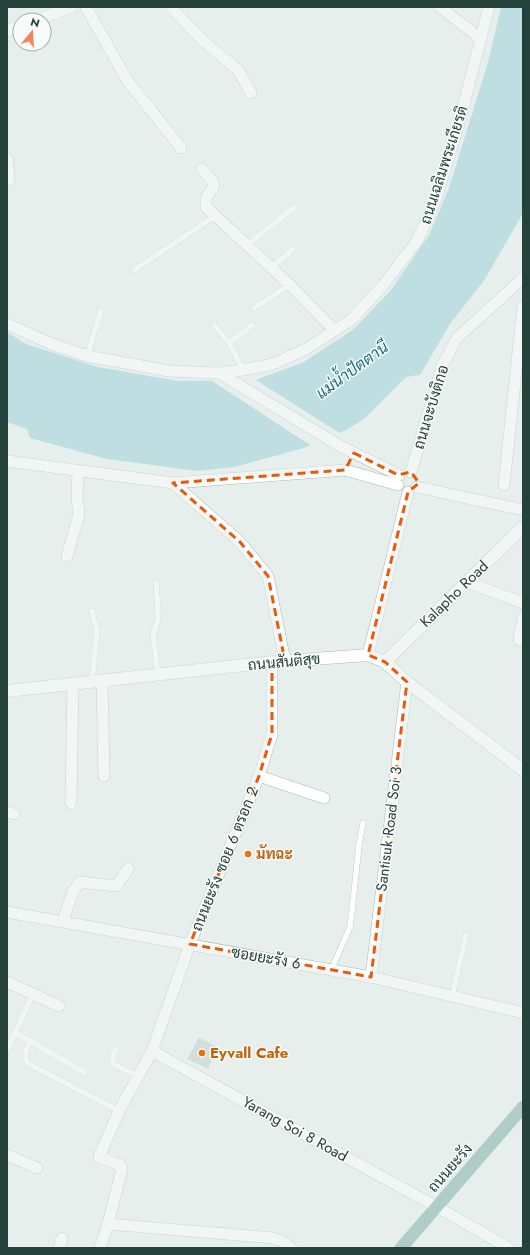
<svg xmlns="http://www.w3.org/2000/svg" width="530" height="1255" viewBox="0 0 530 1255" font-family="Jost,Sarabun,sans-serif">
<rect width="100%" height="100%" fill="#e6efeb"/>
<!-- water -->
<path fill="#8ec9d4" d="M501,7H523V213L485,279L450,324L420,375L406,377L364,419L346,430L304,448L234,467L198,471L107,459L30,438L27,429L7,422V332L26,344L98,367L178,381L256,380L304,362L354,329L391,290L429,235L449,188L489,59Z"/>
<!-- pier -->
<path fill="#e6efeb" d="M253,378L341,434L313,447L209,379Z"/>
<!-- building -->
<path fill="#bbcac4" stroke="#b8c9c2" d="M199,1038L216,1047L208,1068L188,1059Z"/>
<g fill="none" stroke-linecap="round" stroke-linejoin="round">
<!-- service casing -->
<g stroke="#a8b8b2" stroke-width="6">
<g id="service">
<path d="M247,245L295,207"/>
<path d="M271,268L293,249"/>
<path d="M134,270L215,216"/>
<path d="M254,308L290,285"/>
<path d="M214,325L229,343L243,370"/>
<path d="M229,343L252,325"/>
<path d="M87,356L101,311"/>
<path d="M156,583L158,610L157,623L153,634L158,674"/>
<path d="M92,681L97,631L92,611"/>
<path d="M331,970L350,927L352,911L359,845L363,823"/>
<path d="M452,996L466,935"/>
<path d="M16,1033L84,1072"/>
<path d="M30,1041C26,1050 22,1056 29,1064L119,1111"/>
<path d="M116,1049L113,1055V1063L115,1065L138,1076"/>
<path d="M7,1050L33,994"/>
</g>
</g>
<!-- minor casing -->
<g stroke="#a8b8b2" stroke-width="12">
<g id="minor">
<path d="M86,7L127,80L181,148"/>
<path d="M171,7L201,39L238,70L251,93"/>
<path d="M440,7L481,39"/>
<path d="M37,20L72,7"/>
<path d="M7,31L20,26"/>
<path d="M7,159L9,180"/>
<path d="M202,169L212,181L214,186L206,198V207L290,285L334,330"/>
<path d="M7,324L52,344L87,356L169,371L219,373L243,370L273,364L306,349L351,320L384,284L417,241L436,199L458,127L489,7"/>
<path d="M219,373L342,447L399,475"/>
<path d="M7,461L173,483L345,470L398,485"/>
<path d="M411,472L442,366L457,338L523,278"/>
<path d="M173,483L240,542L268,576L285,661"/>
<path d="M504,485L523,306"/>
<path d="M417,487L523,510"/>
<path d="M67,556L78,518L79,511L77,500L78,471"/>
<path d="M467,582L523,603"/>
<path d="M523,618L519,640L523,641"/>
<path d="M368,655L408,492"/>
<path d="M102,680L104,776"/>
<path d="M259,776L324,798"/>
<path d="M71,803L73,683"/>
<path d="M7,812L14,814"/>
<path d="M7,912L371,977L523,1013"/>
<path d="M63,921L73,891L80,882L116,886L128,869"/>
<path d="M371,977L407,682"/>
<path d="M7,982L59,1006"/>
<path d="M152,1051L437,1207L509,1248"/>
<path d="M7,1155L37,1168"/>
<path d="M108,1224L273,1238L282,1241L291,1248"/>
<path d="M59,1248L62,1238"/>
<path d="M100,1248L108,1224L122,1169L120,1165L99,1157L119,1111L152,1051L190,944L259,776L272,734V662"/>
</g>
</g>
<!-- tertiary casing -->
<g stroke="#a8b8b2" stroke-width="13">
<g id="tertiary">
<path d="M385,662L523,527"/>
<path d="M7,691L272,662L368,655L385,662L407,682L523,770"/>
</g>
</g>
<!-- primary casing -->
<g stroke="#c2cac8" stroke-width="13">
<path id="primary" d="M401,1248L523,1107"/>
</g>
<!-- service -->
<use href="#service" stroke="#fff" stroke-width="5.5"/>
<!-- minor -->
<use href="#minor" stroke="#fff" stroke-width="11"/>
<!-- tertiary -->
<use href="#tertiary" stroke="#fff" stroke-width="12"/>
<!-- primary -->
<use href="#primary" stroke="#6aa596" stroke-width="12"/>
</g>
<!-- marked area -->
<path d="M0 0H530V1255H0ZM354,453L398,475L411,472L419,483L408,492L368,655L385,662L407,682L371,977L190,944L259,776L272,734V662L285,661L268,576L240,542L173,483L345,470Z" fill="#e6efeb" fill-opacity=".55" fill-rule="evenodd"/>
<path fill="none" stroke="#e8590c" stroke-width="3" stroke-dasharray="8 5" stroke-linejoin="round" d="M354,453L398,475L411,472L419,483L408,492L368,655L385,662L407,682L371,977L190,944L259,776L272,734V662L285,661L268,576L240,542L173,483L345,470Z"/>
<!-- markers -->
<g fill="#e8710a" stroke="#f7fbf9" stroke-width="1.5">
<circle cx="248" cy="854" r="4"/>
<circle cx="202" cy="1053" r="4"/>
</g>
<g text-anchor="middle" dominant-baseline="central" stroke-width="3" stroke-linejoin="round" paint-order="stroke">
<!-- street labels -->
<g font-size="15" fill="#24423a" stroke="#f7fbf9">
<text transform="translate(444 165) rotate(-72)">ถนนเฉลิมพระเกียรติ</text>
<text transform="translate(431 407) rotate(-73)">ถนนจะบังติกอ</text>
<text transform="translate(454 594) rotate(-44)">Kalapho Road</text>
<text transform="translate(284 662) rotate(-5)">ถนนสันติสุข</text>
<text transform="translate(389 829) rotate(-83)">Santisuk Road Soi 3</text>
<text transform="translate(225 859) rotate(-68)">ถนนยะรัง ซอย 6 ตรอก 2</text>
<text transform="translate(266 958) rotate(10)">ซอยยะรัง 6</text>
<text transform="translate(295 1129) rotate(29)">Yarang Soi 8 Road</text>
<text transform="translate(450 1168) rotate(-49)">ถนนยะรัง</text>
</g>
<!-- food labels -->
<g font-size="15" font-weight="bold" fill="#c56008" stroke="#f7fbf9" text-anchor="start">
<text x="256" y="854">มัทฉะ</text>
<text x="210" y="1053">Eyvall Cafe</text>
</g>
<!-- water labels -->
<g font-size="16" font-style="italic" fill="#1c6f80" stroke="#f7fbf9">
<text transform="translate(352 370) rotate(-36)">แม่น้ำปัตตานี</text>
</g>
</g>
<!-- border -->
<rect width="530" height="1255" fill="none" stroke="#24423a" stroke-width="16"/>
<!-- north arrow -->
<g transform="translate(32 32) rotate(18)"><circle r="19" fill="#f7fbf9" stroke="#a3b1ad"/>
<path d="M0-3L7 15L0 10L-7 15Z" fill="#f4845f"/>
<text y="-6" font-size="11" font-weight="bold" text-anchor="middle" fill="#24423a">N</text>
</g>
</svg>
